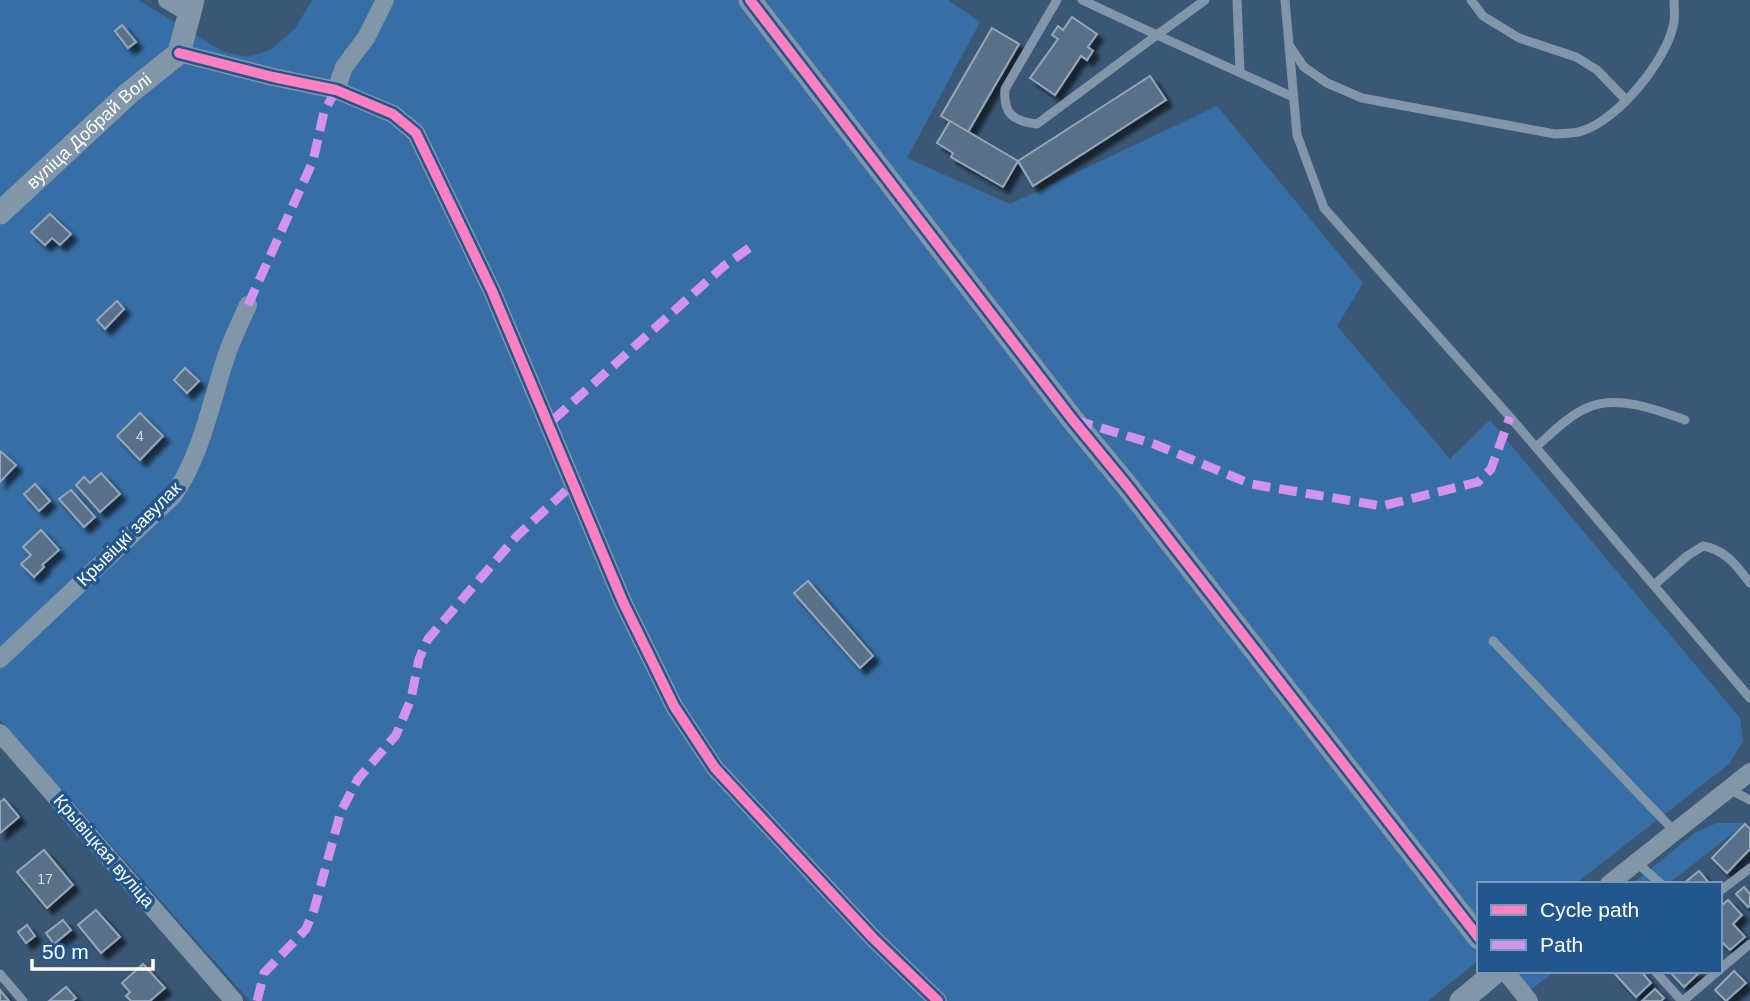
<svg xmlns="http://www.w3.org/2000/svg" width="1750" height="1001" viewBox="0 0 1750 1001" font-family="Helvetica,sans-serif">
<defs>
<filter id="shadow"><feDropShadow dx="6" dy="6" stdDeviation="2" flood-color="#0009"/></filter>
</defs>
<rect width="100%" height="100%" fill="#3a5876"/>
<!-- green -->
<g fill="#376ea5">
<path d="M0,0H138L222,51L247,57L270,50L295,29L312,0H948L980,22L907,158L1010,204L1217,106L1363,283L1337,326L1450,459L1490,420L1740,718L1743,741L1729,764L1575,884H1479V960L1428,1001H250L0,720Z"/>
<path d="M1717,823H1746L1668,884H1632L1696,832Z"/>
<path d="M1523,971H1555L1524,995L1512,980Z"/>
</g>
<!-- building -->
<g fill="#587088" stroke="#96a7b8" stroke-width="2" filter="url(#shadow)">
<path d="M1072,17L1097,34L1088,47L1093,51L1087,60L1081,56L1055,95L1030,78L1058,39L1052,35L1058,26L1063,30Z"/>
<path d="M122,25L136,42L128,48L115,31Z"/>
<path d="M992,28L1019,44L968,132L941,116Z"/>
<path d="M1150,76L1166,100L1033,186L1018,161Z"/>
<path d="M950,121L1018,161L1003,187L951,157L953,153L937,143Z"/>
<path d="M50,214L71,234L60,245L52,238L45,245L31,232Z"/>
<path d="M117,301L124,309L105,329L97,320Z"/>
<path d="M185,368L199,381L187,393L174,380Z"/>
<path d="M140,413L163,436L140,460L117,436Z"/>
<path d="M0,451L16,465L0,482Z"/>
<path d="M101,473L120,494L100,512L76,485L84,477L90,483Z"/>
<path d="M35,484L50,501L39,511L24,494Z"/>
<path d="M71,490L95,517L84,527L59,499Z"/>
<path d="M41,530L59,550L42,565L44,567L34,577L21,564L31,555L23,547Z"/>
<path d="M808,581L873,656L860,668L794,593Z"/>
<path d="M4,799L19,817L0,833V802Z"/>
<path d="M1745,824L1750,829V849L1727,873L1712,858Z"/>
<path d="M44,850L73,885L47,908L17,872Z"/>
<path d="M1699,871L1710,884H1683Z"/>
<path d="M1744,887L1750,894V905L1748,907L1736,894Z"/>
<path d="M1728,900L1742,915L1733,924L1745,937L1730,950L1720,940V907Z"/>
<path d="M96,910L120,937L101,953L78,925Z"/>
<path d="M63,920L71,930L54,944L46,933Z"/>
<path d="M27,925L35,936L26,943L18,932Z"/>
<path d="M143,964L165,988L150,1001H131L126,996L130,992L122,983Z"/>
<path d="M1618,971H1641L1651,983L1636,997L1615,974Z"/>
<path d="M1669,971H1701L1684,987Z"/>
<path d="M1734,971L1746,983L1726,1001L1715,990Z"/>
<path d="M66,987L76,998L72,1001H49Z"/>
<path d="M1655,989L1664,998L1661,1001H1642Z"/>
<path d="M0,990L9,1001H0Z"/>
</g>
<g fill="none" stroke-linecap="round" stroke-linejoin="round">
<!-- service -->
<g stroke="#8296a9" stroke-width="9">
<path d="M1057,0L1005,89C1003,114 1013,121 1037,124L1157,35L1293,97"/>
<path d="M1082,0L1157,35L1205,0"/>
<path d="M1237,0L1240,72"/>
<path d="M1285,0L1297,135L1324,208L1510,417L1750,698"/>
<path d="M1471,0L1483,16L1519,38L1576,57L1597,70L1626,100"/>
<path d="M1289,45L1304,67L1327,83L1362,98L1555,134C1563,133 1574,134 1582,131C1618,120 1668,59 1674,22C1675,15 1674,7 1674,0"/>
<path d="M1536,447C1552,433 1569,415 1589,407C1619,395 1657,410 1685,420"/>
<path d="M1654,585L1687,556L1703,546C1726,550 1736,565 1750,583"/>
<path d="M1493,641L1675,832"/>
<path d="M1729,789L1750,800"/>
<path d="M1636,862L1661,884"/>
<path d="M1720,891L1750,868"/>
<path d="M1720,969L1750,944"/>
<path d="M1655,971L1682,1001"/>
<path d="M0,974L23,1001"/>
<path d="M1683,1001L1718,971"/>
</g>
<!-- minor -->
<g stroke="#8296a9" stroke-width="18">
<path d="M167,0L189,13"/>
<path d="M179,53L273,77L336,90L393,114L416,133L492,291L623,602L674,706L715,768L873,938L938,1001"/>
<path d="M336,90L344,67L366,38L385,0"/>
<path d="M0,659L173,496C201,456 210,406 225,360C231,341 240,323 248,305"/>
<path d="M0,733L234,1001"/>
<path d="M1609,884L1750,772"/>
<path d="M1505,971L1529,1001"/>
</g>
<!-- tertiary -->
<g stroke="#8296a9" stroke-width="23">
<path d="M750,0L1072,419L1128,487L1479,938"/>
<path id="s1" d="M0,213L129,93L179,53L193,0"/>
<path d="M1461,1001L1497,971"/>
</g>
<!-- quiet -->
<g stroke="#d193ec" stroke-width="9" stroke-dasharray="18 9" stroke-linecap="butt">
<path d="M248,305L313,161L324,112L336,90"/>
<path d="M553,420L724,266L756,243"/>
<path d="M1075,420L1154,444L1251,484L1382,506L1478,482L1491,469L1510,417"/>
<path d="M257,1001L264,973L306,929L314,910L341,811L358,779L396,735L411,699L419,659L428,639L517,536L573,484"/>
</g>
<!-- cycleway casing -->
<g stroke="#22578e" stroke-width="15">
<g id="cycleway">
<path d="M750,0L1072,419L1128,487L1479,938"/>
<path d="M179,53L273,77L336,90L393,114L416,133L492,291L623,602L674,706L715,768L873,938L938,1001"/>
</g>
</g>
<!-- cycleway -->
<use href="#cycleway" stroke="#ff80c0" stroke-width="10"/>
</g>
<g text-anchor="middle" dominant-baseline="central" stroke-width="7" stroke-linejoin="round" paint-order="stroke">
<!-- number labels -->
<g font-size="14" fill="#d5dbe1">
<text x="140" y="436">4</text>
<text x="45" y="879">17</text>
</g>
<!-- street labels -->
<g font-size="18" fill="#fff" stroke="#22578e">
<text stroke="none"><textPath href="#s1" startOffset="121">вуліца Добрай Волі</textPath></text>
<text transform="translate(129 534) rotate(-45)">Крывіцкі завулак</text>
<text transform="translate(104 851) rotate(49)">Крывіцкая вуліца</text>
</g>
</g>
<!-- legend -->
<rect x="1477" y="882" width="245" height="91" fill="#22578e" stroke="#7a9abb" stroke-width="2"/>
<rect x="1491" y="905" width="35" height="10" fill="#ff80c0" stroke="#7a9abb" stroke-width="2"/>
<text x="1540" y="917" font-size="21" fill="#ffffff">Cycle path</text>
<rect x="1491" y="940" width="35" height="10" fill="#d193ec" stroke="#7a9abb" stroke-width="2"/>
<text x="1540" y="952" font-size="21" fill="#ffffff">Path</text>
<!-- scale -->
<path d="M32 959v10h121v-10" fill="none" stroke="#ffffff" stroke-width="3.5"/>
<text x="42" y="959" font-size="21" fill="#ffffff" stroke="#22578e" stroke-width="5" paint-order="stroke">50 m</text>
</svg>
